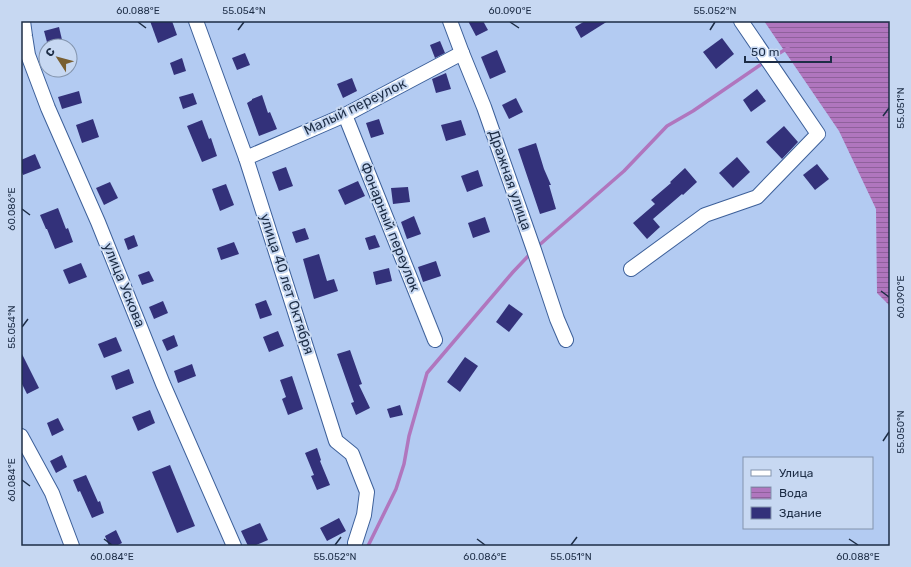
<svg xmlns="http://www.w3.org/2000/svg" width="911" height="567" viewBox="0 0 911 567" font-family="Rubik,sans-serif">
<defs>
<pattern id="water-rules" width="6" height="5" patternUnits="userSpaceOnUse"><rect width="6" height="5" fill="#b076be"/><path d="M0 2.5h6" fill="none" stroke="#8f619c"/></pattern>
</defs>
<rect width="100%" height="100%" fill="#b3cbf2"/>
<!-- water -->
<path fill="url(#water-rules)" d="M764,21H890V306L877,293L876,209L839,131Z"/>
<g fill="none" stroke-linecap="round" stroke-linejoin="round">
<!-- stream -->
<g stroke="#b076be" stroke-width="3.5">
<path d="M771,58L788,48"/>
<path d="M537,247L624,171L667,126L693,111L766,61"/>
<path d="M368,546L396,489L404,464L409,436L427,373L513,272L531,253"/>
</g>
</g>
<!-- building -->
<g fill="#33317a">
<path d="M150,21H172L177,35L158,43Z"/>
<path d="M468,21H483L488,30L476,36Z"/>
<path d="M585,21H608L581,38L575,27Z"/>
<path d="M59,27L63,44L55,46H48L44,31Z"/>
<path d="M722,38L734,54L716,69L703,52Z"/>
<path d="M440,41L445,53L435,58L430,45Z"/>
<path d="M497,50L506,72L490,79L481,57Z"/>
<path d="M245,53L250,65L237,70L232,58Z"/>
<path d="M182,58L186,71L174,75L170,63Z"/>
<path d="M446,73L451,89L436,93L432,79Z"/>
<path d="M352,78L357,91L343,98L337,84Z"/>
<path d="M757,89L766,101L751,112L743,100Z"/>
<path d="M79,91L82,103L62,109L58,97Z"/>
<path d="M193,93L197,104L183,109L179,97Z"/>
<path d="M262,95L268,113L270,112L277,129L259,136L247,103L252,100V99Z"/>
<path d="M516,98L523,112L509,119L502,105Z"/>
<path d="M93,119L99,137L82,143L76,125Z"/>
<path d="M379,119L384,134L371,138L366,123Z"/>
<path d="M202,120L209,139L211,138L217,156L202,162L187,126Z"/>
<path d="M461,120L466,135L446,141L441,125Z"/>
<path d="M784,126L798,142L782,159L766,142Z"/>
<path d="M536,143L544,169L551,185H549L556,209L540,214L518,149Z"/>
<path d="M35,154L41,168L23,175L21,170V160Z"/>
<path d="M737,157L750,172L733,188L719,173Z"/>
<path d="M817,164L829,179L815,190L803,175Z"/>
<path d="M286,167L293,186L279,191L272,172Z"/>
<path d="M685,168L697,182L683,195L682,194L653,219L660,227L647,239L633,223L655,204L651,200L671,183L670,182Z"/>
<path d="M478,170L483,186L467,192L461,176Z"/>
<path d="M358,181L365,196L345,205L338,190Z"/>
<path d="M110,182L118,198L104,205L96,188Z"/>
<path d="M226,184L234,205L220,211L212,189Z"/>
<path d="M408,187L410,202L393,204L391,188Z"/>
<path d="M58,208L66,229L68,228L73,242L55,249L47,229H46L40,215Z"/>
<path d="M414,216L421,234L407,239L401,222Z"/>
<path d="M485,217L490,232L473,238L468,223Z"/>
<path d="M305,228L309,239L296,243L292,232Z"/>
<path d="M134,235L138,246L128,250L124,239Z"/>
<path d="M375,235L380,247L369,250L365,238Z"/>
<path d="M234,242L239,254L221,260L217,248Z"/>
<path d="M319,254L327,281L334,279L338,291L314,299L303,259Z"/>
<path d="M436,261L441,276L423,282L418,267Z"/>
<path d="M81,263L87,277L69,284L63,270Z"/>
<path d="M389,268L392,281L376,285L373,272Z"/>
<path d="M149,271L154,281L142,285L138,275Z"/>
<path d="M266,300L272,315L260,319L255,304Z"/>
<path d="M163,301L168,313L154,319L149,307Z"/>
<path d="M509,304L523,314L509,332L496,322Z"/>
<path d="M278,331L284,346L269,352L263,337Z"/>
<path d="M174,335L178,346L167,351L162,340Z"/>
<path d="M116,337L122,351L104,358L98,344Z"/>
<path d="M350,350L362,384L359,385L370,408L356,415L351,403L354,402L337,354Z"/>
<path d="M21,352L39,388L27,394L21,382Z"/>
<path d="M465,357L478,366L460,392L447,382Z"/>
<path d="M192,364L196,376L178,383L174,371Z"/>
<path d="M129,369L134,383L116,390L111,376Z"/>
<path d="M292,376L303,409L288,415L282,399L286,397L280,380Z"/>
<path d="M400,405L403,415L390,418L387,409Z"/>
<path d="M150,410L155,423L138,431L132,417Z"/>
<path d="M58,418L64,430L52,436L47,423Z"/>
<path d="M317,448L321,460L320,461L330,485L317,490L311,476L314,475L305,453Z"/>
<path d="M62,455L67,467L56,473L50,461Z"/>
<path d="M170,465L195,526L177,533L152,472Z"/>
<path d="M86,475L98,502L100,501L104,513L92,518L80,491L78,492L73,480Z"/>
<path d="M339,518L346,531L327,541L320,528Z"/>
<path d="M260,523L268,540L254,546H248L241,531Z"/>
<path d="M116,530L122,543L116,546H109L105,536Z"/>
</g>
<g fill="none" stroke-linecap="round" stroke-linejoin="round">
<!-- street casing -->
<g stroke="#3d609a" stroke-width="16">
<g id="street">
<path d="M23,21L25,36L28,55L48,108L98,222L163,384L234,546"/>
<path d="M196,21L246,158L336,441L352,454L367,492L364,515L355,543"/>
<path d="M450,21L462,53L484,107L534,250L557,319L566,340"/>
<path d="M345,115L435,340"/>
<path d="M246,158L345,115L462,53"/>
<path d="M631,269L705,215L757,197L818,134L741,21"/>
<path d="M21,436L52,493L72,546"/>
</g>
</g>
<!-- street -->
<use href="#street" stroke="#fff" stroke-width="14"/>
</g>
<!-- ticks -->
<path fill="none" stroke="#1d2d46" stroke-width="1.5" d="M138,22L146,28M510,22L519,28M238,30L244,22M710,30L715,22M883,116L889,108M22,209L30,215M881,291L889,297M22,327L28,319M883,441L889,432M22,480L30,486M104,539L112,545M477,539L485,545M849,539L858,545M335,545L341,537M571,545L577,537"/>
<g text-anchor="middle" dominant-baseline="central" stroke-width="4" stroke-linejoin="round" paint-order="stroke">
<!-- street labels -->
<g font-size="14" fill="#1d2d46" stroke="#c7d8f2">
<text transform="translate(355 107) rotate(-26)">Малый переулок</text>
<text transform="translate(510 180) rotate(71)">Дражная улица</text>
<text transform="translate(390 227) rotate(68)">Фонарный переулок</text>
<text transform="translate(287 284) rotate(72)">улица 40 лет Октября</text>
<text transform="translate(124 285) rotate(68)">улица Ускова</text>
</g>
</g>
<!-- border -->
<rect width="911" height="567" fill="none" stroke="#c7d8f2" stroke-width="44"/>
<!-- legend -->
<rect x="743" y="457" width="130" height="72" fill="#c7d8f2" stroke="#8394ad"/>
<rect x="751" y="470" width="20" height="6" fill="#ffffff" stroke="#8394ad"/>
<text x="779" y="477" font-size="12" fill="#1d2d46">Улица</text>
<rect x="751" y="487" width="20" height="12" fill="url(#water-rules)" stroke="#8394ad"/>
<text x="779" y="497" font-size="12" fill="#1d2d46">Вода</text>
<rect x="751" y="507" width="20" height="12" fill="#33317a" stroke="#8394ad"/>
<text x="779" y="517" font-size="12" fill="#1d2d46">Здание</text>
<!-- north arrow -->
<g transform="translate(58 58) rotate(306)"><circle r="19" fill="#c7d8f2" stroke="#8394ad"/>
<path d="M0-3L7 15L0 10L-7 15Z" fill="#795f31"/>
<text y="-6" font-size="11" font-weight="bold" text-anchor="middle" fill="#1d2d46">С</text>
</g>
<!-- scale -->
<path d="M745 56v6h86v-6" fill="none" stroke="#1d2d46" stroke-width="2"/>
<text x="751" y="56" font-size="12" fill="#1d2d46" stroke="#c7d8f2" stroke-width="3" paint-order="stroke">50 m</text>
<rect x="22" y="22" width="867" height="523" fill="none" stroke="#1d2d46" stroke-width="1.5"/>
<g font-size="10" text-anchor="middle" fill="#1d2d46">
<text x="138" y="14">60.088°E</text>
<text x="244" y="14">55.054°N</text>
<text x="510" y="14">60.090°E</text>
<text x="715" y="14">55.052°N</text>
<text transform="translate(900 108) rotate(-90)" y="4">55.051°N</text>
<text transform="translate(11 209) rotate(-90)" y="4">60.086°E</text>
<text transform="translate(900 297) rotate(-90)" y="4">60.090°E</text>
<text transform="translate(11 327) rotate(-90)" y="4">55.054°N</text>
<text transform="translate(900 432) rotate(-90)" y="4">55.050°N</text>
<text transform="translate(11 480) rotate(-90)" y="4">60.084°E</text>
<text x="112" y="560">60.084°E</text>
<text x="335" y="560">55.052°N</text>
<text x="485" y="560">60.086°E</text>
<text x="571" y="560">55.051°N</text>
<text x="858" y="560">60.088°E</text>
</g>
</svg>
